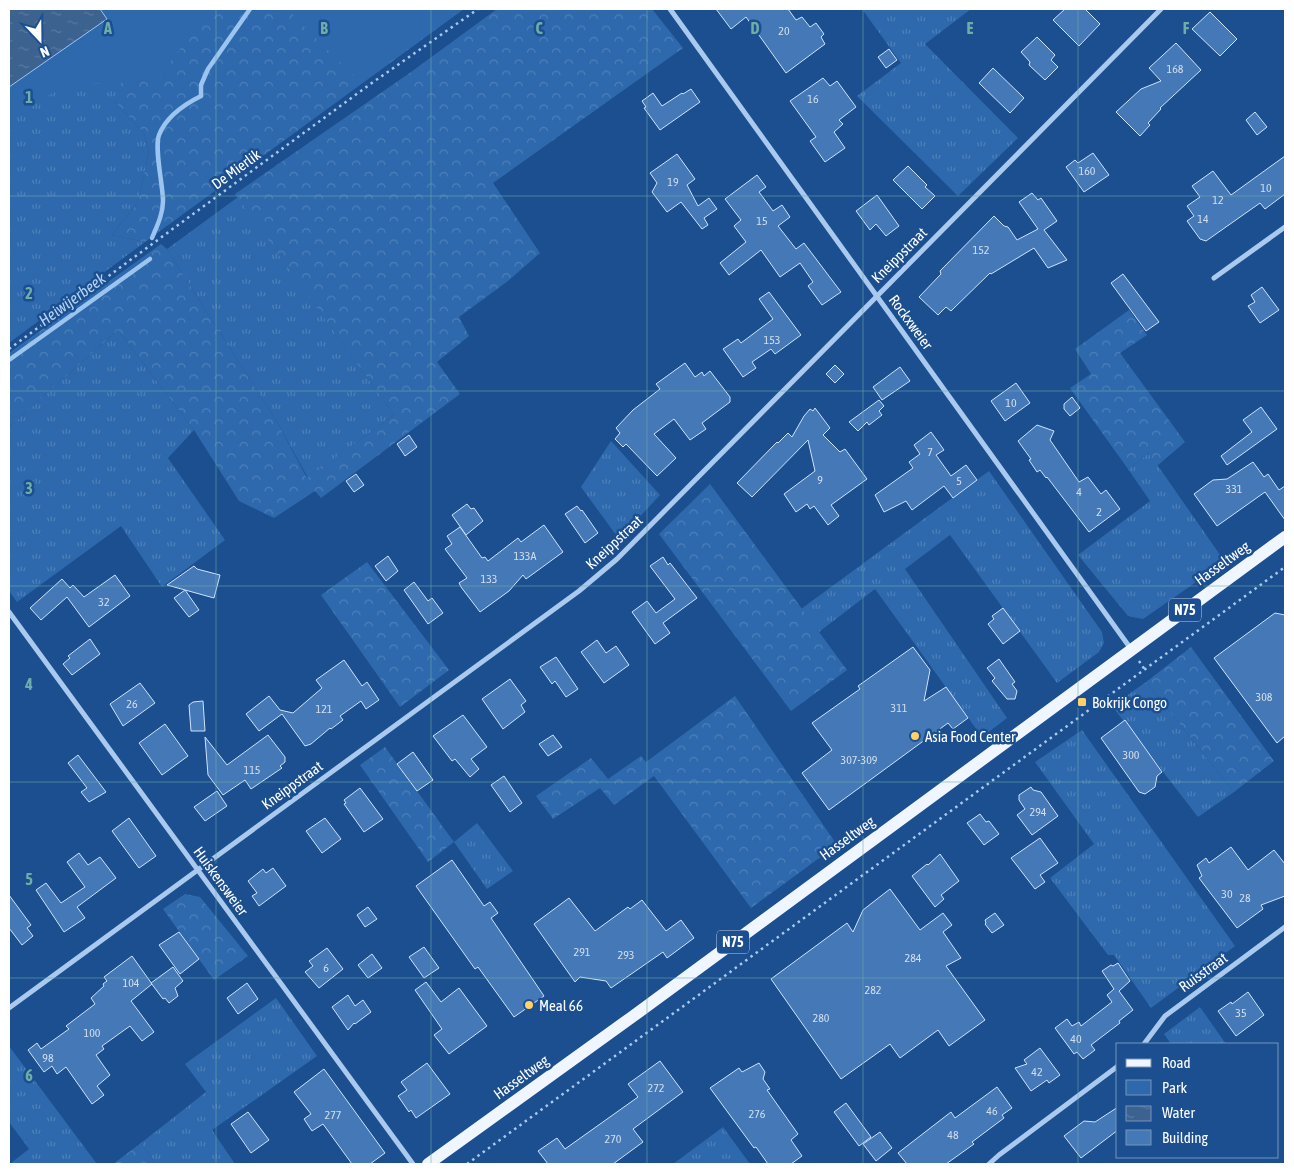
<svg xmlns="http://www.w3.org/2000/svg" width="1294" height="1173" viewBox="0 0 1294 1173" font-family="'Asap Condensed',sans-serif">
<defs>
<pattern id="grass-tufts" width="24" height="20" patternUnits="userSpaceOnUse" patternTransform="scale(1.25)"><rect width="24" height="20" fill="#2e69ad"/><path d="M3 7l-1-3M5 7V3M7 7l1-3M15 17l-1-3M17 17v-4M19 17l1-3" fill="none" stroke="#4d80b9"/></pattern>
<pattern id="forest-crowns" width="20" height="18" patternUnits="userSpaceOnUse" patternTransform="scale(1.25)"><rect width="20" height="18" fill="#2e69ad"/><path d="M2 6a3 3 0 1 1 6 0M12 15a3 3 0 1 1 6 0" fill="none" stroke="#4d80b9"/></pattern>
<pattern id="water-ripples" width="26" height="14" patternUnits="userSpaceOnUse" patternTransform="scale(1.25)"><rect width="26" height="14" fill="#3c6290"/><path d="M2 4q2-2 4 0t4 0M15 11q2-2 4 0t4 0" fill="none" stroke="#597aa1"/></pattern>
</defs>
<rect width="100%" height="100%" fill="#1b4f8f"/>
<!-- grass -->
<g fill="url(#grass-tufts)">
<path d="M183,9L114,101L144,133L149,152L138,202L112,235L145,242L9,343V87Z"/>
<path d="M862,9H971L925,44L1018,138L958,196L857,96L901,63Z"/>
<path d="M238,197L394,415L308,478L277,422L167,249Z"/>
<path d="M118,330L194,430L168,458L225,540L162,587L121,526L17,602L9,591V427Z"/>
<path d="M611,441L660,495L619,539L581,487Z"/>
<path d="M1149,453L1225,562L1143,619L1128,616L1078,555L1150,501L1128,469Z"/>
<path d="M989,471L1102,632L1104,643L1099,652L1057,683L950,535L905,569L1007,718L982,737L875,589L819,632L801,609Z"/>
<path d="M1146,682L1234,792L1198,817L1112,706Z"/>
<path d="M1082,730L1235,946L1151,1008L1114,955H1108L1050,878L1094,844L1035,762Z"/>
<path d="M477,823L513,871L487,889L454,842Z"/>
<path d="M276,998L317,1056L212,1130L235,1164H156L141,1143L206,1092L185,1064Z"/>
<path d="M1200,1007L1226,1044H1171L1164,1034Z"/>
<path d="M9,1046L97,1164H12L11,1163L29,1149L9,1122Z"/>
<path d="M723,1127L750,1164H673Z"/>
</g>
<!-- forest -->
<g fill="url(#forest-crowns)">
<path d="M183,9H464L145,242L112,235L138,202L149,152L144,133L114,101L134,49Z"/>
<path d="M497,9H652L683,48L493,183L540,253L508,281L459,317L469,336L437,362L460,394L321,498L315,491L274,518L239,501L194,430L118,330L9,427V353L161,244L167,249L277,422L307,478L394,415L235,194L411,72Z"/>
<path d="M1129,310L1147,335L1120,353L1185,442L1157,466L1149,453L1128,469L1070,388L1091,374L1075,349Z"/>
<path d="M710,484L847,670L791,711L659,534Z"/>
<path d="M367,562L449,670L400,707L321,595Z"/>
<path d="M1191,647L1274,761L1234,792L1146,682Z"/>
<path d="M735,696L837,845L751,908L654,776L614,805L600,788L553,819L536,796L591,758L608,779L641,756L646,762Z"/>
<path d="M385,747L454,842L428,862L360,765Z"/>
<path d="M185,894L200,897L248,956L214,980L163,909Z"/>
<path d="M141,1143L156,1164H113Z"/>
</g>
<!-- green -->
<g fill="#2e69ad">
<path d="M9,9H211L156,80L64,85L9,122Z"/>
<path d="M287,9H462L361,83Z"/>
</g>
<!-- water -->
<path fill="url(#water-ripples)" stroke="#9cc4f0" d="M9,9H100L107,19L9,87Z"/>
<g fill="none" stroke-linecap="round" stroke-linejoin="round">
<!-- stream -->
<g stroke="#9cc4f0" stroke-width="4.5">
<path d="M152,238C157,226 163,214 163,201C163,185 154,148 159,135C166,117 185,104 201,96V85L208,69L250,9"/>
<path d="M9,360L150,259"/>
</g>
</g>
<!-- building -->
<g fill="#4478b7" stroke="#cfe3fa">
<path d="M716,9H788L796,20L802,17L810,27L816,23L824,34L821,37L825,44L786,73L746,17L731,29Z"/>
<path d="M1065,9H1085L1100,24L1079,46L1053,20Z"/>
<path d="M1210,12L1237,39L1220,56L1192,29Z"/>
<path d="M1037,37L1055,55L1051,60L1058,67L1045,80L1029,65L1030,62L1021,52Z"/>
<path d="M1176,43L1201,70L1160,108L1161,109L1148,123L1150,125L1140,136L1116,112L1141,89L1161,81L1149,68Z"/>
<path d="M889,49L897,60L886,68L878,57Z"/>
<path d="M993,68L1024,98L1010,113L979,83Z"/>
<path d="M823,78L830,86L837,81L856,107L839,120L843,124L834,132L845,148L825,162L810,141L816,137L790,101Z"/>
<path d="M691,89L700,102L660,130L644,108L646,107L642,101L653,93L662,106L682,93L683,94Z"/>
<path d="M1255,112L1267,127L1257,135L1246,120Z"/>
<path d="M1093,153L1109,175L1084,192L1066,167L1075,160L1078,163Z"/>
<path d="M677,154L695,179L687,185L698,206L709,198L717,209L704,218L708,225L702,229L681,202L667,212L652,192L657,183L650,173Z"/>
<path d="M1285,156V194L1265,209L1260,203L1206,241L1200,239L1187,221L1194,216L1187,206L1200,197L1192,186L1213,171L1231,195Z"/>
<path d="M908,166L927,185L925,187L935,196L922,209L893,180Z"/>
<path d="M757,175L766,187L759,192L773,211L782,205L790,217L778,226L796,249L804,243L841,292L822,305L808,286L813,282L800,263L780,277L761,250L729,275L720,263L746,242L734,226L741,220L725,199Z"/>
<path d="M1032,193L1038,200L1041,198L1057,221L1044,230L1067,260L1048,268L1034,248L991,274L990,273L951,311L946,307L938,315L919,297L941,274L940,271L994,216L1004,226L1008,227L1017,240L1038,229L1019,202Z"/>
<path d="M877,195L899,226L886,236L876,224L870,230L856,211Z"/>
<path d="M1123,274L1159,322L1146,331L1111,283Z"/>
<path d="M1262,287L1279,310L1260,323L1248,306L1255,302L1251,295Z"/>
<path d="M769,292L801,335L775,354L771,349L752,362L756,368L743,377L723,349L738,339L741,343L773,319L759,299Z"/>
<path d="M685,363L695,377L702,372L704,376L710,371L730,397V402L702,423L706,429L690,440L674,419L654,434L676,458L657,476L626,444L623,447L615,439L620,433L616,428L633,410L660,389L656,384Z"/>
<path d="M835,365L844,374L835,383L826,374Z"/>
<path d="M900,367L910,381L882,400L873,387Z"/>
<path d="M1016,383L1030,403L1005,421L991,401Z"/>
<path d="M1072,397L1080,408L1070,416L1064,409V404Z"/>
<path d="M879,400L884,406L879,411L882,415L869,425L867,422L858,431L849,422Z"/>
<path d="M1261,407L1277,429L1227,465L1221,456L1252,432L1243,420Z"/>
<path d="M815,408L830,428L823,435L840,452L845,449L867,479L831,505L839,516L828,525L814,506L810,509L807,504L796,512L784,494L815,471L808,440L752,497L737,483L777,442L778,443L788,433L792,437L804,416L810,409L813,411Z"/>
<path d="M1037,425L1054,431L1050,440L1079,482L1088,477L1101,494L1106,490L1120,509L1089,532L1047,477L1046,478L1040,470L1037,472L1029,460L1031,459L1018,441Z"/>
<path d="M931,432L944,450L936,455L951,476L966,465L977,480L953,498L944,486L912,510L906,501L884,512L875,495L913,468L909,462L920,454L914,445Z"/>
<path d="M409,435L417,447L405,456L397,444Z"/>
<path d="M1253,462L1264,477L1268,474L1279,490L1285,486V520L1265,492L1217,526L1194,494L1213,480L1227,479Z"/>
<path d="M356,474L364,485L354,492L346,481Z"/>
<path d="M467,504L471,509L474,508L483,521L466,535L452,515Z"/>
<path d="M577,506L581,511L582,510L598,533L585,543L565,514Z"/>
<path d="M544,525L563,552L526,579L523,575L509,591L480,612L461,587L459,583L467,578L445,549L452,544L447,536L460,527L482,558L485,557L488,561L518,538L521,542Z"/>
<path d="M388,556L398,571L386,581L375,566Z"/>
<path d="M663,557L668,565L670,563L697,598L663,623L670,633L655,644L632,612L647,601L656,613L675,599L650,566Z"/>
<path d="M194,566L197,569L220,575L214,598L167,585Z"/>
<path d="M115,575L130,596L89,627L67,597L41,620L30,608L62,579L70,588L73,585L84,597Z"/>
<path d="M414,582L428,601L432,598L443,613L428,624L404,590Z"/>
<path d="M185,590L199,610L189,617L174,598Z"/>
<path d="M1003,608L1020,631L1003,644L988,624L994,619L992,616Z"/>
<path d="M1275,613L1285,615V736L1277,743L1214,658Z"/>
<path d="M90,639L100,654L72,675L63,664L70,658L68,656Z"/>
<path d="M597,640L606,653L616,646L629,665L604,683L581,652Z"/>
<path d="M913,647L930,670L924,701L946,687L968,718L953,729L948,723L829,810L802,773L832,750L812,723L860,689L858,686Z"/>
<path d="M556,657L578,689L566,697L555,681L552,684L540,667Z"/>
<path d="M999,659L1015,682L1012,684L1017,691L1015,699H1007L992,681L995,678L987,668Z"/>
<path d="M344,660L362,686L367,682L379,700L366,709L361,701L340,716L343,720L331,729L330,728L311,744L305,746L282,714L259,731L246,714L269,696L280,710L293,713L322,688L316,680Z"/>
<path d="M510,679L526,701L521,705L525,712L503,729L482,699Z"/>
<path d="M140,683L155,703L123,726L110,704Z"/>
<path d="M203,701L205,731H191L189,705L193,702Z"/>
<path d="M463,715L487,747L471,759L479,769L470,777L455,759L452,761L433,736Z"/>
<path d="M1125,720L1162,772L1157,776L1155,787L1145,794L1139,792L1101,738Z"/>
<path d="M165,724L188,756L162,775L139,743Z"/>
<path d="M268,735L285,757V762L280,766L282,768L251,789L245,780L223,795L208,775L205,737L227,765Z"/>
<path d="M553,735L562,747L548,756L539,744Z"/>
<path d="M413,752L433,780L417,791L397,764Z"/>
<path d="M78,755L106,792L89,802L81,792L87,788L68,763Z"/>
<path d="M504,776L522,803L510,812L491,785Z"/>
<path d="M1031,787L1033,790L1041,792L1058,816L1032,835L1017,815L1025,809L1019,800V795Z"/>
<path d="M360,788L383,819L364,832L344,804L346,803L344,800Z"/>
<path d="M217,791L227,806L205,821L194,807Z"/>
<path d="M980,814L986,822L989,821L999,834L984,845L967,823Z"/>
<path d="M129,818L156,856L139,868L112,831Z"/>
<path d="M325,818L341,839L322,853L306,831Z"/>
<path d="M1040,838L1058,863L1040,875L1045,882L1035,889L1011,858Z"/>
<path d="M1231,847L1248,870L1274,850L1285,864V896L1261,905L1263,909L1237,928L1199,878L1202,876L1197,865L1206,858L1209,863Z"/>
<path d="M79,853L88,865L100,857L116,878L77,907L85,918L64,932L36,890L46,883L61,903L85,887L67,862Z"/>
<path d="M940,854L959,881L941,895L944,899L935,907L912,876L927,864L928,865Z"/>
<path d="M452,860L484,906L490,902L498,913L491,918L544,996L514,1017L478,967L475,969L416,886Z"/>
<path d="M273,868L286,886L259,906L252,896L257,893L248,881L263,869L266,873Z"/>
<path d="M890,889L920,930L943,913L952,925L943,932L961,958L946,966L985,1020L949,1046L938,1030L900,1058L890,1044L841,1079L771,979L847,923L853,932L863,910Z"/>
<path d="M9,895L31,925L27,928L33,936L22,945L9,928Z"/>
<path d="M569,898L595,931L628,907L630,909L642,900L666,931L681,920L694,938L667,958L663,952L611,988L606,981L580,977L575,982L534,924Z"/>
<path d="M368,907L377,919L365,927L357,915Z"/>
<path d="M995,913L1004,925L992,933L985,924L986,923L985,920Z"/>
<path d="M179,932L199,959L180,974L159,945Z"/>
<path d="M424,947L439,968L424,978L409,957Z"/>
<path d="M327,948L343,969L319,988L305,972L313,966L309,961Z"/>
<path d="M372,954L382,968L368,978L358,965Z"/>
<path d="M132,956L152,984L131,1001L154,1032L142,1041L130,1026L102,1046L104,1049L96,1055L110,1075L97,1086L104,1095L92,1104L66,1067L57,1074L52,1066L44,1072L28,1050L37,1043L41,1049L69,1029L66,1026L95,1004L91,998L104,986L103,984L107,981L104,977Z"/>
<path d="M1118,963L1130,981L1119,991L1133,1010L1119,1021L1120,1023L1091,1045L1095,1050L1083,1059L1077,1052L1074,1054L1055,1028L1067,1019L1072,1026L1079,1022L1081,1026L1112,1002L1107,995L1114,989L1102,971L1111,965L1113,966Z"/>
<path d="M173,967L183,981L175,988L178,996L169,1003L165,998L163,999L151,983Z"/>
<path d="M426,982L441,1002L459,988L487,1026L449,1054L434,1035L442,1029L415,990Z"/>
<path d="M247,983L258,999L238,1014L227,998Z"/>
<path d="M1248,992L1264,1015L1236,1036L1218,1011L1231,1002L1232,1004Z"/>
<path d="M348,995L355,1006L363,1000L371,1012L355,1024L354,1023L348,1030L332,1007Z"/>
<path d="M1040,1048L1060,1075L1049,1083L1047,1080L1031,1091L1015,1068L1027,1064L1024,1060Z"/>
<path d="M660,1061L683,1092L633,1129L643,1142L613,1164H548L538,1151L557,1138L565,1149L638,1097L628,1084Z"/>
<path d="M427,1063L450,1094L416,1118L411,1110L409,1112L398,1096L407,1090L401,1082Z"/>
<path d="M759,1063L765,1072L763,1079L770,1089L767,1090L798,1134L791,1140L802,1156L791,1164H768L756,1147L754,1148L710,1088L739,1068L742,1072Z"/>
<path d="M324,1069L385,1153L370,1164H352L323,1124L312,1131L304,1119L311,1114L294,1092Z"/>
<path d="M997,1087L1012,1108L1002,1115L1004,1118L972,1142L974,1144L946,1164H907L898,1153L951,1112L955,1118Z"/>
<path d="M846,1103L871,1137L859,1146L834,1112Z"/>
<path d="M1118,1107V1130L1081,1158L1064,1136L1084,1121L1095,1122Z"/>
<path d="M248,1112L269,1140L251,1153L231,1124Z"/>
<path d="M880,1132L892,1148L876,1161L863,1144Z"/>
</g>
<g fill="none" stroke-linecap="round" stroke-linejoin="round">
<!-- path -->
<g stroke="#a9c9ee" stroke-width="2.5" stroke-dasharray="2.5 4" stroke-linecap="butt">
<path d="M9,349L369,85L478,9"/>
<path d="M1139,661L1145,670"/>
<path d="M467,1164L1285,567"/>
</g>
<!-- minor -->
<g stroke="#a9c9ee" stroke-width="5">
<path d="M670,9L1131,649"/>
<path d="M1214,278L1285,227"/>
<path d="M9,612L413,1164"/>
<path d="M9,1008L579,591L617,559L1161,9"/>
<path d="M1144,1044L1165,1016L1285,927"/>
<path d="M989,1164L999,1155L1118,1066"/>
</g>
<!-- primary -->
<path stroke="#f0f6ff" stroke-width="12" d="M428,1164L632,1017L1285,537"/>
</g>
<!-- grid -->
<path fill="none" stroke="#6fada8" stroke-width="1" stroke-opacity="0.55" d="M216,9V1164M431,9V1164M647,9V1164M863,9V1164M1078,9V1164M9,196H1285M9,391H1285M9,586H1285M9,782H1285M9,978H1285"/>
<!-- markers -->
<g fill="#ffd166" stroke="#1b4f8f" stroke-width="2">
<rect x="1077" y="697" width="10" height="10" rx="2.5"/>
<circle cx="915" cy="736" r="5"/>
<circle cx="529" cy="1005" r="5"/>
</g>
<g text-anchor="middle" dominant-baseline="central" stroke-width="5" stroke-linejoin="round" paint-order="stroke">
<!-- number labels -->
<g font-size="12" fill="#d0dded">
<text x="784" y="31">20</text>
<text x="1175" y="69">168</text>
<text x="813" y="99">16</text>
<text x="1087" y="171">160</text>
<text x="673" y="182">19</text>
<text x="1266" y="188">10</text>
<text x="1218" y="200">12</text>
<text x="1203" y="219">14</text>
<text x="762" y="221">15</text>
<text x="981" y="250">152</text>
<text x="772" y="340">153</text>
<text x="1011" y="403">10</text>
<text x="930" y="452">7</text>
<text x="820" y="480">9</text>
<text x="959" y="481">5</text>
<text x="1234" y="489">331</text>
<text x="1079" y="492">4</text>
<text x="1099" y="512">2</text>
<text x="525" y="556">133A</text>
<text x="489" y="579">133</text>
<text x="104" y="602">32</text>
<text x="1264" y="697">308</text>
<text x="132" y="704">26</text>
<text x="899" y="708">311</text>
<text x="324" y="709">121</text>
<text x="1131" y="755">300</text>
<text x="859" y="760">307-309</text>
<text x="252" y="770">115</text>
<text x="1038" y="812">294</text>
<text x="1227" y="894">30</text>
<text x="1245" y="898">28</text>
<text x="582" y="952">291</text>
<text x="626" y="955">293</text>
<text x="913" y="958">284</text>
<text x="326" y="968">6</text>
<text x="131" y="983">104</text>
<text x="873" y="990">282</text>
<text x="1241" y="1013">35</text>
<text x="821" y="1018">280</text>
<text x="92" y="1033">100</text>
<text x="1076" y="1039">40</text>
<text x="48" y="1058">98</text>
<text x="1037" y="1072">42</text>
<text x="656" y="1088">272</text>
<text x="992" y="1111">46</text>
<text x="757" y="1114">276</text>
<text x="333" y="1115">277</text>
<text x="953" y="1135">48</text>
<text x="613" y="1139">270</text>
</g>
<!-- shield labels -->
<g fill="#1b4f8f" stroke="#bbcadd" stroke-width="1">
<rect x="1169" y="598.5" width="32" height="23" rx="4"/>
<rect x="717" y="930.5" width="32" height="23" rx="4"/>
</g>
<g font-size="14" font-weight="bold" fill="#fff">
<text x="1185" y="610">N75</text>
<text x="733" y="942">N75</text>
</g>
<!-- street labels -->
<g font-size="15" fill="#fff" stroke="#1b4f8f">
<text transform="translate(236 169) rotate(-36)">De Mierlik</text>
<text transform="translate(899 255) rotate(-45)">Kneippstraat</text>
<text transform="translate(911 322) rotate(54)">Rockxweier</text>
<text transform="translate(614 542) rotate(-43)">Kneippstraat</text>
<text transform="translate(1222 563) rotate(-36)">Hasseltweg</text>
<text transform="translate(292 785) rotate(-36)">Kneippstraat</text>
<text transform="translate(847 838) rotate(-36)">Hasseltweg</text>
<text transform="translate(221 881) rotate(54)">Huiskensweier</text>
<text transform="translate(1203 972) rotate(-36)">Ruisstraat</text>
<text transform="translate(521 1077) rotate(-36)">Hasseltweg</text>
</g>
<!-- poi labels -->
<g font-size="15" fill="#fff" stroke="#1b4f8f" text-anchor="start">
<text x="1092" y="702">Bokrijk Congo</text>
<text x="925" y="736">Asia Food Center</text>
<text x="539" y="1005">Meal 66</text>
</g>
<!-- water labels -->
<g font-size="16" font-style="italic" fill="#b5d3f5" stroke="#1b4f8f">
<text transform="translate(72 299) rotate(-36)">Heiwijerbeek</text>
</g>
</g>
<g font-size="16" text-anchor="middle" font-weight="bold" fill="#6fada8" stroke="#1b4f8f" stroke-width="5" stroke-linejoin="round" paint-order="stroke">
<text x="108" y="34">A</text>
<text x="324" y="34">B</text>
<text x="539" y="34">C</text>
<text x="755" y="34">D</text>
<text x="970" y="34">E</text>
<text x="1186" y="34">F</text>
<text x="29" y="103">1</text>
<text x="29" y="299">2</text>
<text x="29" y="494">3</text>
<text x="29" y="690">4</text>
<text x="29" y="885">5</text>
<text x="29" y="1081">6</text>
</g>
<!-- border -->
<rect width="1294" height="1173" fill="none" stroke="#ffffff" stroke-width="20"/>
<!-- legend -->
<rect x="1116" y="1043" width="162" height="115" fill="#1b4f8f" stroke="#7695bc"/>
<rect x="1126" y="1059" width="25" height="8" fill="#f0f6ff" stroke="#7695bc"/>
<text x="1162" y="1068" font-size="15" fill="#ffffff">Road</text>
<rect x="1126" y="1080" width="25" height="15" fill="#2e69ad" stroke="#7695bc"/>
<text x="1162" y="1093" font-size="15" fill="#ffffff">Park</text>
<rect x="1126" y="1106" width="25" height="15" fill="url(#water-ripples)" stroke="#7695bc"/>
<text x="1162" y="1118" font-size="15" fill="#ffffff">Water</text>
<rect x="1126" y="1130" width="25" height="15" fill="#4478b7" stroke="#7695bc"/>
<text x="1162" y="1143" font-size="15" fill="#ffffff">Building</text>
<!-- north arrow -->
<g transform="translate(40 40) rotate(158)" stroke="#1b4f8f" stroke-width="4" paint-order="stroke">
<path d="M0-4L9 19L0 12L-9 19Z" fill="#ffffff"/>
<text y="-8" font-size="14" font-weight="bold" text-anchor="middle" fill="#ffffff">N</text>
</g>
</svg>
